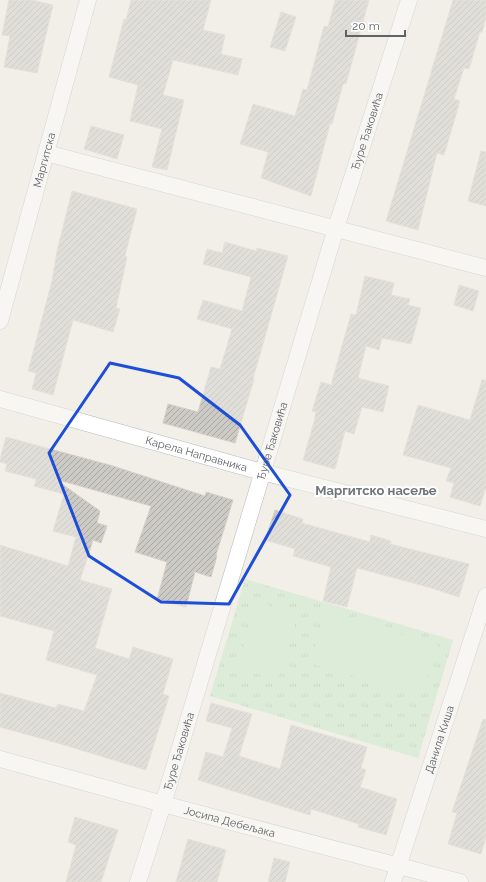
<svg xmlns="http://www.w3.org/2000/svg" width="486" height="882" viewBox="0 0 486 882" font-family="Raleway,sans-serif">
<defs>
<pattern id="park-tufts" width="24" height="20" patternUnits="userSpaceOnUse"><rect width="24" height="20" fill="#c5e8c5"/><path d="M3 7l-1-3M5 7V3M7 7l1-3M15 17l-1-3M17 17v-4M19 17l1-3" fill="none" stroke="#a3c0a4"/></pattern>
<pattern id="building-hatch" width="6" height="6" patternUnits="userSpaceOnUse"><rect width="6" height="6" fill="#cccac5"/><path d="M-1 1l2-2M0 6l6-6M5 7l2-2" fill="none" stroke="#a9a8a4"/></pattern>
</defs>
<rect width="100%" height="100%" fill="#f1efe8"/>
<!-- park -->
<path fill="url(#park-tufts)" d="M245,579L453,640L418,758L210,696Z"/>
<!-- pitch -->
<g fill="#c5e8c5">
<path d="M258,602L298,615L277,680L237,667Z"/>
<path d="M325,611L438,645L420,697L310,663Z"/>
</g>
<!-- building -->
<g fill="url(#building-hatch)" stroke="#d6d1c6">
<path d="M9,0H32L53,5L37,73L4,67L10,36L2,35Z"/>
<path d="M131,0H211L203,30L225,35L221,54L242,59L238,75L173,60L163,95L184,100L167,170L152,167L162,129L130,121L138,85L109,77L124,19L126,20Z"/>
<path d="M335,0H369L346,84H343L332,124H330L311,196L261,178L268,152L240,144L253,104L295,116L303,89L307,90L324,26L328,27Z"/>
<path d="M453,0H486V18L482,32H480L469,69L464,68L454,99L460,101L444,155L437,153L418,230L386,221Z"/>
<path d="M281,12L296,17L285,51L270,47Z"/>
<path d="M91,126L124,135L117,159L84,149Z"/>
<path d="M481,151L486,152V206L468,201Z"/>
<path d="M72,191L137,209L125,256L127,257L116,308L120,309L113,332L73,320L53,395L32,389L36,373L28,371L52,281L57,251Z"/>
<path d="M225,242L256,251L257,248L288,256L253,379H254L235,443L163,423L168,404L198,412L211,367L220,369L232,329L197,319L203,300L242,311L251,277L203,264L207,249L222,253Z"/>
<path d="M365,276L394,283L391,295L410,299L408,305L421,308L411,344L382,338L379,350L366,346L358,378L389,386L383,412L362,407L354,434L345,431L335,469L303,460L314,422L316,412L312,411L321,382L331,385L351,314L356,315Z"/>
<path d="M459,285L479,291L473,311L454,305Z"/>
<path d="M482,380H486V487L480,506L450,497L454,483L446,481L451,468L403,455L418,405L470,420Z"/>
<path d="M6,437L113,466L205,496L206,492L233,500L216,555L217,556L211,577L195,572L186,607L157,600L167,562L135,552L151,506L55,479L100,511L97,523L107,526L101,543L93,540L80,580L112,589L95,648L129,659L133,647L173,659L163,694L169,696L146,770L61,744L0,727V693L56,708L58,704L84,711L97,675L46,660L54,631L0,616V545L68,566L76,537L53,531L64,494L34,486L37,477L36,479L5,471L7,464L0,462V459Z"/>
<path d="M275,510L303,519L302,523L370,542L371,535L391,541L390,544L469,564L459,597L428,587L357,568L347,607L323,601L331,567L293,556L295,549L265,540Z"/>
<path d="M211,703L252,714L239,756L280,769L291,725L367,747L361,768L366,770L360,787L397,799L386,835L358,827L359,824L311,809L310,815L198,780L206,752L223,757L232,728L206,721Z"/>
<path d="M483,719L486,720V837L481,854L448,844L457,813L452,812Z"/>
<path d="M75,817L118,830L101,882H66L76,845L68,842Z"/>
<path d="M188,839L226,850L217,882H176Z"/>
<path d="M274,858L290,862L285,882H268Z"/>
</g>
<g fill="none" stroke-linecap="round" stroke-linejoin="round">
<!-- minor casing -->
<g stroke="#b5b8bc" stroke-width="17">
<g id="minor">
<path d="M46,153L486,268"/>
<path id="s1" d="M0,321L88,0"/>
<path id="s2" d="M0,399L262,472L486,529"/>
<path id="s3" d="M0,759L163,804L460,882"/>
<path id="s4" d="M138,882L163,804L336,228L409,0"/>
<path id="s5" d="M393,882L486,596"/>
</g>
</g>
<!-- minor -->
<use href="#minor" stroke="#fff" stroke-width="16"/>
</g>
<!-- marked area -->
<path d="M0 0H486V882H0ZM110,363L179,378L240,425L290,495L229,604L161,602L89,556L49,453Z" fill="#f1efe8" fill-opacity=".55" fill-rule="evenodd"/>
<path fill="none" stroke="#1d4ed8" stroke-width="3" stroke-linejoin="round" d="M110,363L179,378L240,425L290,495L229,604L161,602L89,556L49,453Z"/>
<g text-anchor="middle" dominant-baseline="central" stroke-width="4" stroke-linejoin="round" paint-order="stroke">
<!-- street labels -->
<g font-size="11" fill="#5f6368" stroke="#fff">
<text stroke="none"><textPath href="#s4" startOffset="785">Ђуре Ђаковића</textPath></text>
<text stroke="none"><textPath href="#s1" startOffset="167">Маргитска</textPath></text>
<text stroke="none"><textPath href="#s4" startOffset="461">Ђуре Ђаковића</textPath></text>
<text stroke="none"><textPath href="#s2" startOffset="204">Карела Направника</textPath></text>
<text stroke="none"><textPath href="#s5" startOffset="150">Данила Киша</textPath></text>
<text stroke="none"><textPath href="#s4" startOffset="137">Ђуре Ђаковића</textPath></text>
<text stroke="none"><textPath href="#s3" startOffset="238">Јосипа Дебељака</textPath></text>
</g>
<!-- quarter labels -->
<g font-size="13" font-weight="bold" fill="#70757a" stroke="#fff">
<text x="376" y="490">Маргитско насеље</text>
</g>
</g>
<!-- scale -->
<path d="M346 30v6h59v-6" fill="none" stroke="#5f6368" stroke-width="2"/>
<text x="352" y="30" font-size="12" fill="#5f6368" stroke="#ffffff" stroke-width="3" paint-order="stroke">20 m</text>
</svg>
